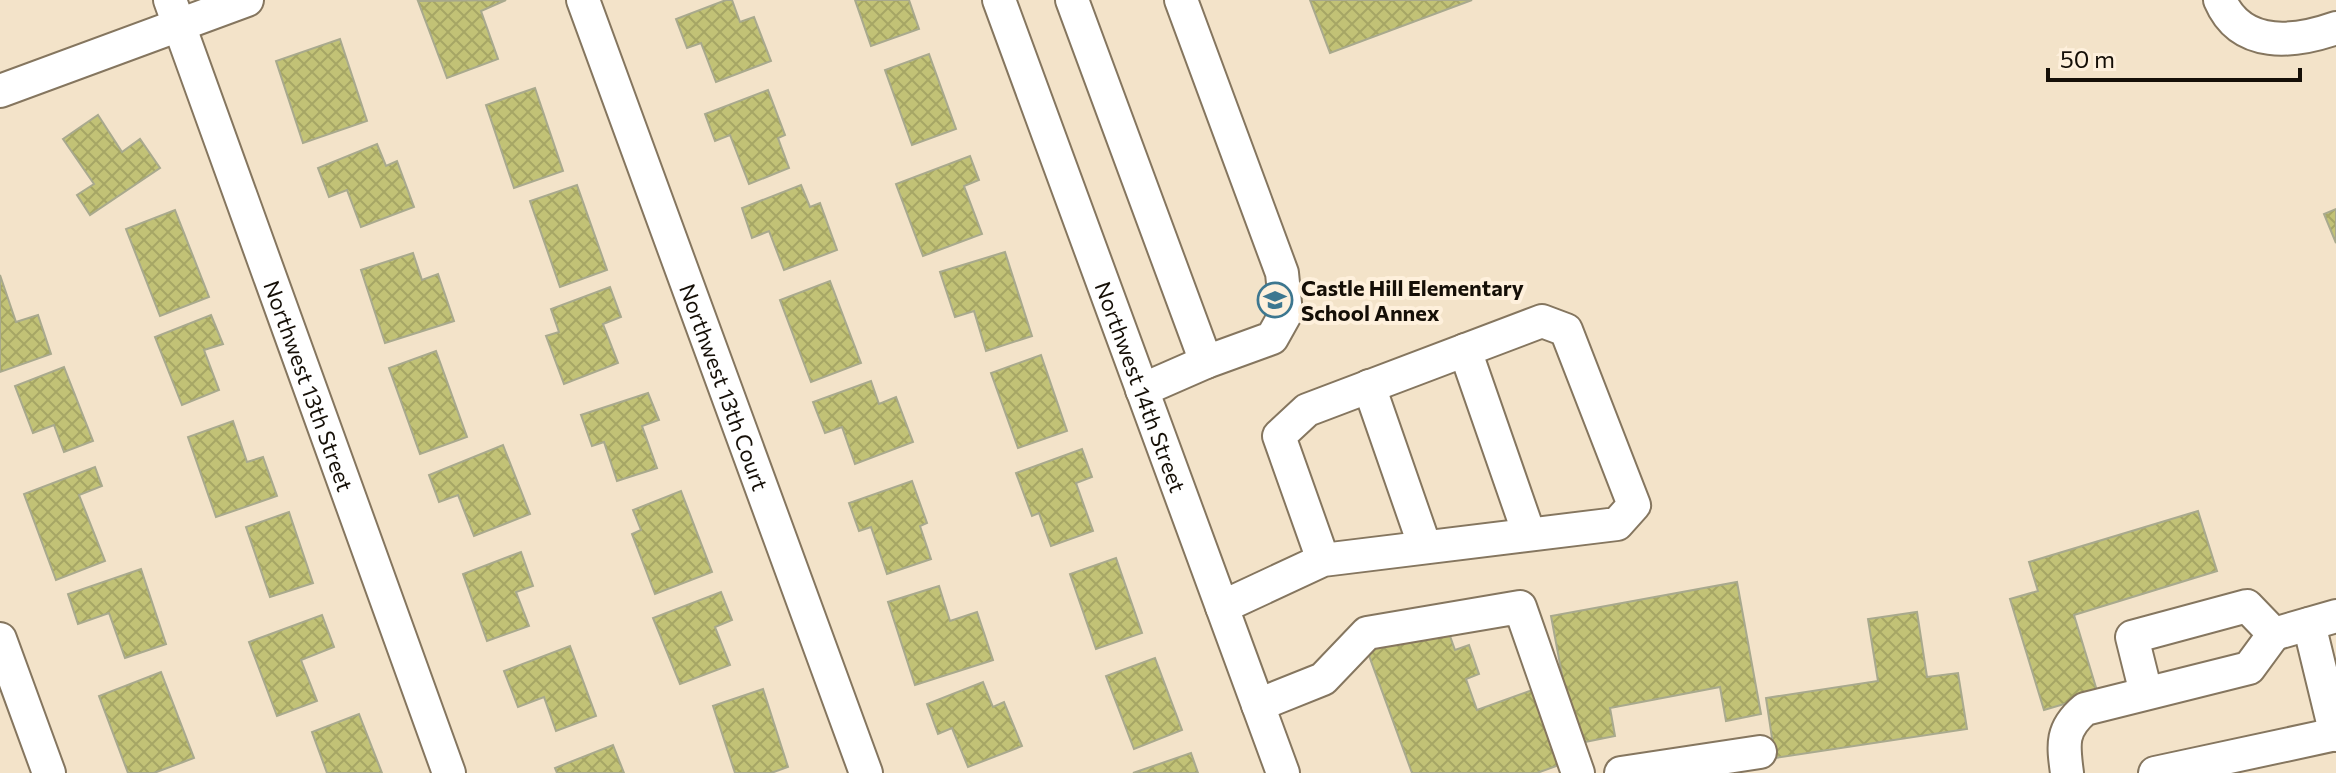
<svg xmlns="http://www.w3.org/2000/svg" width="2336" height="773" viewBox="0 0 2336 773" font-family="Commissioner,sans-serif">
<defs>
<pattern id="building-cross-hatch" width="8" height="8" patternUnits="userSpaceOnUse" patternTransform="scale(2)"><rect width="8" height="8" fill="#c2c276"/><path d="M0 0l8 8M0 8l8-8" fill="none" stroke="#a6a665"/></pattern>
</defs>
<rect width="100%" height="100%" fill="#f3e3c9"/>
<!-- building -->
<g fill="url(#building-cross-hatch)" stroke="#a8a98d" stroke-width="2">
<path d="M506,0L481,11L498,59L447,78L418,1Z"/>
<path d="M726,0H732L740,22L754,17L771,61L716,82L701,43L687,48L676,19Z"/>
<path d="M855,0H909L919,29L871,46Z"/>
<path d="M1310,0H1472L1330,53Z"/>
<path d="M340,39L367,121L303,143L276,61Z"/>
<path d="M929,54L956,129L912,145L885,70Z"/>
<path d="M535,88L563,171L514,188L486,105Z"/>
<path d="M768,90L785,135L778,138L789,168L749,184L730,135L715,141L705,114Z"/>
<path d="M98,115L122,152L140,139L160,168L90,215L77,195L94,184L63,139Z"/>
<path d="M377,144L386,166L397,161L414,207L361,227L347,190L329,197L318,168Z"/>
<path d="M970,156L979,180L964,186L982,234L923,256L896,184Z"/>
<path d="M577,185L607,270L560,287L530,201Z"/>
<path d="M801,185L810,207L820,203L837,250L784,270L769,231L752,238L742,208Z"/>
<path d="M2336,209V243L2324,214Z"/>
<path d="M175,210L209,297L160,316L126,229Z"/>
<path d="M1005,252L1032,336L986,351L974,311L955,317L940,272Z"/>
<path d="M413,253L422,280L438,274L454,321L385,343L361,270Z"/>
<path d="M0,275L16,322L38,315L51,354L0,372Z"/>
<path d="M830,281L861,363L811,382L780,300Z"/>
<path d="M610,287L621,317L603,324L618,363L564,384L546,336L559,332L551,309Z"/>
<path d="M211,315L223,344L204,350L219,390L182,405L155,337Z"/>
<path d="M436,351L467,437L420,454L389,368Z"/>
<path d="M1041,355L1067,431L1018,448L991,373Z"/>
<path d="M64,367L93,441L64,452L54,425L33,433L15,386Z"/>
<path d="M871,381L879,404L896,397L913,442L855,464L842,427L825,433L813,402Z"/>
<path d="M648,393L659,420L642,426L657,468L617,481L604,442L592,446L581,415Z"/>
<path d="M233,421L247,462L263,457L277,496L216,517L188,437Z"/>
<path d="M503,445L530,514L474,536L458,495L439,502L429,475Z"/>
<path d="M1082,449L1092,477L1076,483L1093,531L1051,546L1039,513L1032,516L1016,473Z"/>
<path d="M95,467L102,486L79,495L105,561L56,580L24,494Z"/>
<path d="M912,481L927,523L920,526L931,559L887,574L871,527L859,531L849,503Z"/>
<path d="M681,491L712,572L655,594L632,534L641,530L633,510Z"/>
<path d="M2198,511L2217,571L2074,615L2098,694L2044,710L2010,599L2038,591L2029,562Z"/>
<path d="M289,512L313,583L270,597L246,527Z"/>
<path d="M521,552L533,586L516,592L529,626L487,641L463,574Z"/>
<path d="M1116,558L1142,633L1096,649L1070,574Z"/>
<path d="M141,569L166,644L125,658L109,613L78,624L68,594Z"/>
<path d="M1737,582L1761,714L1726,721L1720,687L1610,708L1615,736L1575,744L1551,616Z"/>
<path d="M939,586L950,621L977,612L993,660L915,685L888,602Z"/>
<path d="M721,592L732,620L715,627L730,665L680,684L653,618Z"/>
<path d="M1917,612L1927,677L1958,673L1967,729L1775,758L1766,698L1878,681L1868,619Z"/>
<path d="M322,615L334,647L301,660L317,701L277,716L249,642Z"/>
<path d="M1445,622L1455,650L1469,645L1479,674L1466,679L1477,710L1535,689L1562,764L1537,773H1412L1367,650Z"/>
<path d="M570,646L596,716L556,731L544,697L518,707L504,671Z"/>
<path d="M1155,658L1182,730L1134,749L1106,676Z"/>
<path d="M161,672L194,758L154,773H128L99,696Z"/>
<path d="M983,682L993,707L1004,702L1022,746L968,767L952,728L938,734L927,704Z"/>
<path d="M763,689L788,767L771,773H735L713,706Z"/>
<path d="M359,714L382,773H327L312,732Z"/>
<path d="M613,745L624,773H557L555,768Z"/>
<path d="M1191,753L1198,773H1133Z"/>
</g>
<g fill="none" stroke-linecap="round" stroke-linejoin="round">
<!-- minor casing -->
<g stroke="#85765f" stroke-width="36">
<g id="minor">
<path id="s1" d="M170,0L449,773"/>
<path id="s2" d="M583,0L866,773"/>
<path id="s3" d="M999,0L1283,773"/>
<path d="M1072,0L1206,362L1272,338L1286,313L1282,273L1181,0"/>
<path d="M2220,0C2241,49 2293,43 2336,28"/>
<path d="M0,91L247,0"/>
<path d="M1465,350L1529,534"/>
<path d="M1369,386L1425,547"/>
<path d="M1142,390L1206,362"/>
<path d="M1222,607L1323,560L1617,524L1634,505L1566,330L1542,321L1307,410L1279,436L1323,560"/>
<path d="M2309,624L2336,735"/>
<path d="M0,639L49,773"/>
<path d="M2146,693L2132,637L2247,606L2274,634L2336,616"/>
<path d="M1258,705L1323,679L1367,633L1520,607L1578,773"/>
<path d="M1621,773L1760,752"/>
<path d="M2067,773C2063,744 2061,729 2085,709L2249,668L2274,634"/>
<path d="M2155,773L2336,734"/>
</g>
</g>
<!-- minor -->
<use href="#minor" stroke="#fff" stroke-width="32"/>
</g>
<!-- icons -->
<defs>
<g id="school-ring" transform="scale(1.8)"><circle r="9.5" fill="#fef0dc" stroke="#3d7790" stroke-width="1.5"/><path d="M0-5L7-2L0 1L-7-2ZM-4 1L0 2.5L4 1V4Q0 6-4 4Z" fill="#3d7790"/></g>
</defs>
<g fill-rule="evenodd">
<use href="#school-ring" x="1275" y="300"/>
</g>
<g text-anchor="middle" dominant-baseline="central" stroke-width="8" stroke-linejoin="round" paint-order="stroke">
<!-- poi labels -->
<g font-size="22" font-weight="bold" fill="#150f07" stroke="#fef0dc" text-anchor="start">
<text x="1301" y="287">Castle Hill Elementary<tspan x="1301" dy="25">School Annex</tspan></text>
</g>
<!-- street labels -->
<g font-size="22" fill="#150f07" stroke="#fef0dc">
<text stroke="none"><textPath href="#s2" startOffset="412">Northwest 13th Court</textPath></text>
<text stroke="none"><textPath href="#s3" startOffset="412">Northwest 14th Street</textPath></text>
<text stroke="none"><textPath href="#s1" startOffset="410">Northwest 13th Street</textPath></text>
</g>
</g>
<!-- scale -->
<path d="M2048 68v12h252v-12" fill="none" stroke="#150f07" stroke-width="4"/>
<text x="2060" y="68" font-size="24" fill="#150f07" stroke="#fef0dc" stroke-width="6" paint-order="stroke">50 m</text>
</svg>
